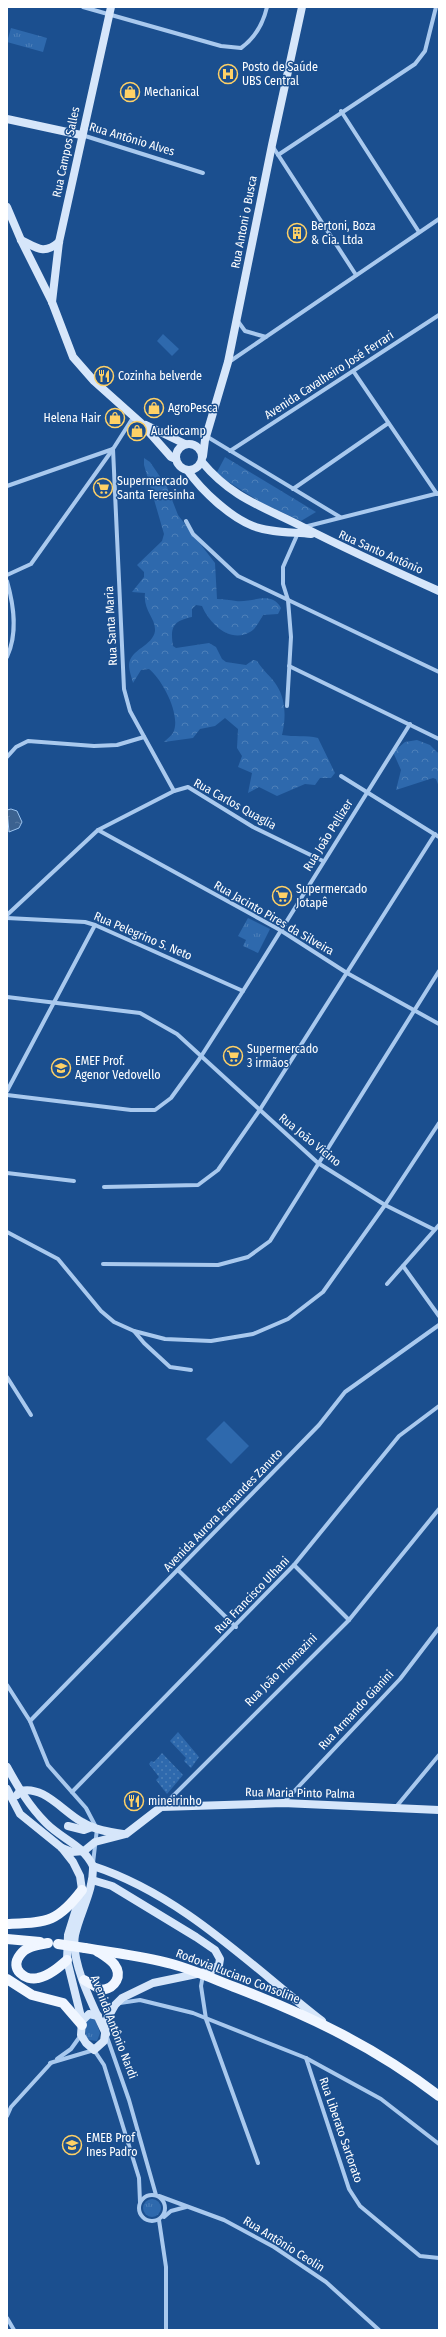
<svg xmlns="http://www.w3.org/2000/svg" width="446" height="2337" viewBox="0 0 446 2337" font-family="'Fira Sans Condensed',sans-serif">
<defs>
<pattern id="grass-tufts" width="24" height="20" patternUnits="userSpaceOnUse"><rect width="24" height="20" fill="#2e69ad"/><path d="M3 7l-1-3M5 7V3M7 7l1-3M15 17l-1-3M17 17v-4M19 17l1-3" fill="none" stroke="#4d80b9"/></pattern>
<pattern id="forest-crowns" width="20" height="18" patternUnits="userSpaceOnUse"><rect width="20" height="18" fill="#2e69ad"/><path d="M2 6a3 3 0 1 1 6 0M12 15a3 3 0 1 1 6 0" fill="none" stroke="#4d80b9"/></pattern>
<pattern id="garden-dots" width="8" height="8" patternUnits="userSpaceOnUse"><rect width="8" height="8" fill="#2e69ad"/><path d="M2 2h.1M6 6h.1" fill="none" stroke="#4d80b9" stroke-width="1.8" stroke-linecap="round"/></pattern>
<pattern id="water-ripples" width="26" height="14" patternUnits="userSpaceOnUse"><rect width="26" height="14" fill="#3c6290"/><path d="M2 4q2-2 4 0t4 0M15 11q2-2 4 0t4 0" fill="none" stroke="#597aa1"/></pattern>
</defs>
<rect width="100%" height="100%" fill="#1b4f8f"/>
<!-- grass -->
<g fill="url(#grass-tufts)">
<path d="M11,28L47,38L43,52L7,42Z"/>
<path d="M248,918L270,929L258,953L243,946L246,940L238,936Z"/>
<path d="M90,2017L95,2019L100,2033L97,2041L89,2040L86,2037L85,2022Z"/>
<circle cx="152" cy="2208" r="9"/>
</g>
<!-- forest -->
<g fill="url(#forest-crowns)">
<path d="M225,457L316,512L301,521L262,503L216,474Z"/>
<path d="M144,458L150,462L167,487L178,515L215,563L217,599C224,599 229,600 236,601C253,603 271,590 281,608L278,614L263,615C260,620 256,629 250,632C230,644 209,623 202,606L196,605L192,609V617C173,621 170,627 173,646L176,648L209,643L216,647L222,659L226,662L246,665L253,660L257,661C263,671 272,677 277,686C286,700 286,719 282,735C294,737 306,735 318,738L335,773L331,778H320L315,785L305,784L277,796L259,787L248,793L252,773L238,767L242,756L237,748L238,729L225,718L215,726L200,729L193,738L164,742C167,739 171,736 173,733C182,716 162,679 149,669L141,670L133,683C132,678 129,671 129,665C130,649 153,646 155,631C156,618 143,611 145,593L132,592L144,577V572L137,565L162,541L164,534L144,465Z"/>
<path d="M417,740L430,745L439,754V787L436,779L433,778L396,790L401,770L393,752L405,742Z"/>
</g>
<!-- garden -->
<g fill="url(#garden-dots)">
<path d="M178,1732L199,1757L191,1768L184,1761L186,1758L170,1741Z"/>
<path d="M162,1753L183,1775L167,1794L156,1780L159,1777L149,1764L151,1761L154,1762Z"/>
</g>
<!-- pitch -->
<g fill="#2e69ad">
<path d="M163,334L179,349L172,356L157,341Z"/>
<path d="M224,1421L249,1446L231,1464L206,1439Z"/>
</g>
<!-- water -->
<path fill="url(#water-ripples)" stroke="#9cc4f0" d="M11,809L17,811L22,822L19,828L9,832L7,810Z"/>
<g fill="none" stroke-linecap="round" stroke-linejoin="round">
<!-- street -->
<g stroke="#a9c9ee" stroke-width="4">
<path d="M83,7L221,46L241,48C255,38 263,24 267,7"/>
<path d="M341,111L419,232"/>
<path d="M82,135L203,173"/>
<path d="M273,147L356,275"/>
<path d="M278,155L415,64L425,51L436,7"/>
<path d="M237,320L245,331L266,337"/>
<path d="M229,362L439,219"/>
<path d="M354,372L437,494"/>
<path d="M206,436L340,517"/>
<path d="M113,449L124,689L130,711L174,791"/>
<path d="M230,451L439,315"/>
<path d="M7,486L113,449"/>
<path d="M293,489L387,424"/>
<path d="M186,521L193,534L238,576L439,672"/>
<path d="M304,527L439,493"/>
<path d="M7,575L31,564L113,449L134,416"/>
<path d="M7,581C14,606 18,633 7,657"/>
<path d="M289,666L439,739"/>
<path d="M287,706L291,637L288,600L283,584V567L298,533"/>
<path d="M7,757L16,747L28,741L94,746L117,745L144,737"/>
<path d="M341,776L439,837"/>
<path d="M98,830L280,930L347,973L439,1024"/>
<path d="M7,915L98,830L174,791L188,787L253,827L323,861"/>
<path d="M7,918L85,922L95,925L243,991"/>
<path d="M7,997L140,1013L177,1034L318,1163L385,1205L433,1229"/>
<path d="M7,1091L95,925"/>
<path d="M7,1095L131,1110H155L171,1098L200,1058L243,991L410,724"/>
<path d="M7,1173L74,1181"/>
<path d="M104,1187L198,1185L218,1170L259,1111L435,834"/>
<path d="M7,1232L58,1259L101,1311L114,1322L134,1331L165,1339L211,1341L253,1334L288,1319L323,1292L385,1205L439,1123"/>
<path d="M103,1264L218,1265L248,1257L270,1241L439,971"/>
<path d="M403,1266L439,1316"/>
<path d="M387,1284L439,1225"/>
<path d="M134,1331L144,1343L170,1367L191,1370"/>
<path d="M7,1377L31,1415"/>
<path d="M294,1565L349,1620"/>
<path d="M178,1570L236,1627"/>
<path d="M7,1685L30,1721L48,1765L86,1808L97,1829L93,1863"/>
<path d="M30,1721L319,1425L345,1392L439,1325"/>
<path d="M72,1792L294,1565L399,1436L439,1406"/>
<path d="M284,1802L400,1679L439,1628"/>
<path d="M162,1807L349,1620L439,1509"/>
<path d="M396,1807L439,1755"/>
<path d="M203,1975L201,1986L206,2019L258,2163"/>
<path d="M120,2003L140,2000L193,2013L306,2058L381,2099L439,2144"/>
<path d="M107,2037L129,2100L156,2195"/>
<path d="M306,2058L349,2189L360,2206L420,2256L439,2258"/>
<path d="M57,2059L71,2049L81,2035"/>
<path d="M50,2063L94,2050L104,2065L139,2178L140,2202"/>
<path d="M7,2116L11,2107L51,2063"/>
<circle cx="152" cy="2208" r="13"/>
<path d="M159,2196L224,2220L274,2247L326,2282L379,2330"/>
<path d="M164,2217L171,2211L186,2207"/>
<path d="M159,2220L166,2267V2330"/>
<path d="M7,2318L14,2330"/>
</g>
<!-- secondary -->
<g stroke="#d6e6fa" stroke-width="8">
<path d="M7,119L81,135"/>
<path d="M7,207L21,240L52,302L73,357L94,381L141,423L171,457L176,459"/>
<path d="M21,240C37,248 44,255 59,242"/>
<path d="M52,302L59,242L111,7"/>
<path d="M146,425L185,444"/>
<circle cx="189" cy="457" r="13"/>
<path d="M203,456L205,440L228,362L272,145L302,7"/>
<path d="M202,462C231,497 261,506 301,526C346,549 392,570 439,591"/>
<path d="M188,471C202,491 230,517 253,526C271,533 292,532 311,534"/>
<path d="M7,1767C18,1787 29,1806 46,1823C63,1840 82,1844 93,1866C182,1895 250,1965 322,2021"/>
<path d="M7,1789L20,1814L62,1848L73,1862L80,1876L82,1890L68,1935L67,1960L82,2021L81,2035L86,2043L94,2050L104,2041L107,2019L115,2005L122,1998L153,1983L211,1971L219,1965L220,1959L215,1950L196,1937L112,1886L92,1880"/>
<path d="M17,1795L20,1791C44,1785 62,1811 82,1822C95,1830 109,1832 123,1834"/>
<path d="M68,1826L84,1830L92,1827"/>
<path d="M62,1848L72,1852L84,1851L95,1842L126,1834L161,1807L283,1803L439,1810"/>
<path d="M93,1866C94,1890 80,1912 75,1935C70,1962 94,2008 106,2034"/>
<path d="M82,2021L89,2014L98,2016"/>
</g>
<!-- primary -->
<g stroke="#f0f6ff" stroke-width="10">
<path d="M7,1924C47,1922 57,1923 82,1890"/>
<path d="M7,1939L40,1942"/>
<path d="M48,1943C38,1945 26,1946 20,1955C9,1969 25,1981 38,1978C49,1976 59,1967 67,1960"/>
<path d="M85,1948C114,1953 143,1956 172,1964C194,1970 216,1980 237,1988C312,2017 375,2047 439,2096"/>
<path d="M7,1979L32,1995L63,2003L82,2025"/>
<path d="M84,1980L102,1990C115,1988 123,1976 114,1964C110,1959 103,1955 97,1951"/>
</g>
<!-- primary-bridge -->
<path stroke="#f0f6ff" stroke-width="10" d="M58,1944L85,1948"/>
</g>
<!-- icons -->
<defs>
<g id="hospital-ring" transform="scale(1)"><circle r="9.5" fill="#1b4f8f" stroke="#ffd166" stroke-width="1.5"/><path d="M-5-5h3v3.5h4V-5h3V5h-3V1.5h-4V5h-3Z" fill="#ffd166"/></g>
<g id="shop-ring" transform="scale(1)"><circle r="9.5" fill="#1b4f8f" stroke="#ffd166" stroke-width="1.5"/><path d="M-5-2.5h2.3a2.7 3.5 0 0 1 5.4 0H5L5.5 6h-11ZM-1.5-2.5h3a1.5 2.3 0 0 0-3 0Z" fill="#ffd166"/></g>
<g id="building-ring" transform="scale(1)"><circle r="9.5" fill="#1b4f8f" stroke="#ffd166" stroke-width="1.5"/><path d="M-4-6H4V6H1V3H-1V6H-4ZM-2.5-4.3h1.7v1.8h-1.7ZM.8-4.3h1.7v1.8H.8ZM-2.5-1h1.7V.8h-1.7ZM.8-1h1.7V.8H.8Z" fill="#ffd166"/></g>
<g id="restaurant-ring" transform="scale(1)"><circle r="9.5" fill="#1b4f8f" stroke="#ffd166" stroke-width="1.5"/><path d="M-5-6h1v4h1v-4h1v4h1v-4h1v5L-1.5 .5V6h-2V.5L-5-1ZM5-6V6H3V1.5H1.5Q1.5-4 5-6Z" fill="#ffd166"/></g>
<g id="supermarket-ring" transform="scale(1)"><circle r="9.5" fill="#1b4f8f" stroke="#ffd166" stroke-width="1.5"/><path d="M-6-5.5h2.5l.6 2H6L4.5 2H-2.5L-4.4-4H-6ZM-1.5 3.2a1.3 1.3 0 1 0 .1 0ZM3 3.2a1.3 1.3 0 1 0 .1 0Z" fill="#ffd166"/></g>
<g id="school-ring" transform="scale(1)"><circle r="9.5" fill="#1b4f8f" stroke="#ffd166" stroke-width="1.5"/><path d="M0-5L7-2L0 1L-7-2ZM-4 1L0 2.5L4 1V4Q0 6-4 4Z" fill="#ffd166"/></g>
</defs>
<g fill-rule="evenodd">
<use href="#hospital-ring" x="228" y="74"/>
<use href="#shop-ring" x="130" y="92"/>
<use href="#building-ring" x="297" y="233"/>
<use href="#restaurant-ring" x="104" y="376"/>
<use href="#shop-ring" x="154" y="408"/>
<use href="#shop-ring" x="115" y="418"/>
<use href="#shop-ring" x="137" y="431"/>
<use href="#supermarket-ring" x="103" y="488"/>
<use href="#supermarket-ring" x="282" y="896"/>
<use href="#supermarket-ring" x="233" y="1056"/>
<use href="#school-ring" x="61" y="1068"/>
<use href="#restaurant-ring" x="134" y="1801"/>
<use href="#school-ring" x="72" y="2145"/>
</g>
<g text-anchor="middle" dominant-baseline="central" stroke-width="3" stroke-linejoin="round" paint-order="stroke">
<!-- poi labels -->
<g font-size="12" fill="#fff" stroke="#1b4f8f" text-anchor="start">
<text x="242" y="67">Posto de Saúde<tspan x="242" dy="14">UBS Central</tspan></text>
<text x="144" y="92">Mechanical</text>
<text x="311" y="226">Bertoni, Boza<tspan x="311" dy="14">&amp; Cia. Ltda</tspan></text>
<text x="118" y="376">Cozinha belverde</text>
<text x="168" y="408">AgroPesca</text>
<text x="101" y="418" text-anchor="end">Helena Hair</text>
<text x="151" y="431">Audiocamp</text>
<text x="117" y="481">Supermercado<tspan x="117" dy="14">Santa Teresinha</tspan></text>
<text x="296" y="889">Supermercado<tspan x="296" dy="14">Jotapê</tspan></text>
<text x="247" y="1049">Supermercado<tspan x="247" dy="14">3 irmãos</tspan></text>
<text x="75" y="1061">EMEF Prof.<tspan x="75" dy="14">Agenor Vedovello</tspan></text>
<text x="148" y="1801">mineirinho</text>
<text x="86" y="2138">EMEB Prof<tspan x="86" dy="14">Ines Padro</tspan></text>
</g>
<!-- street labels -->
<g font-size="12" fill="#fff" stroke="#1b4f8f">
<text transform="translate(132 139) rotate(17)">Rua Antônio Alves</text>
<text transform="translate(66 152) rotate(-78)">Rua Campos Salles</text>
<text transform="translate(244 222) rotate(-79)">Rua Antoni o Busca</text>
<text transform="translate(329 375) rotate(-33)">Avenida Cavalheiro José Ferrari</text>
<text transform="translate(381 552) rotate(24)">Rua Santo Antônio</text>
<text transform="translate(111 626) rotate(-93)">Rua Santa Maria</text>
<text transform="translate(235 804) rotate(29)">Rua Carlos Quaglia</text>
<text transform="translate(328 835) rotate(-58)">Rua João Pellizer</text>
<text transform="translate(274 918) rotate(30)">Rua Jacinto Pires da Silveira</text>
<text transform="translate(143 936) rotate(23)">Rua Pelegrino S. Neto</text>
<text transform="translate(310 1140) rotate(39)">Rua João Vicino</text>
<text transform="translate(223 1510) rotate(-46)">Avenida Aurora Fernandes Zanuto</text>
<text transform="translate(252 1595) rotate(-46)">Rua Francisco Ulhani</text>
<text transform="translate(281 1670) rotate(-45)">Rua João Thomazini</text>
<text transform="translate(356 1710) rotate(-47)">Rua Armando Gianini</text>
<text transform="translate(300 1793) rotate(1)">Rua Maria Pinto Palma</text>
<text transform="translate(238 1976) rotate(21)">Rodovia Luciano Consoline</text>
<text transform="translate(114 2027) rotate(69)">Avenida Antônio Nardi</text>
<text transform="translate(341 2130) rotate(71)">Rua Liberato Sartorato</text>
<text transform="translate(284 2244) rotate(32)">Rua Antônio Ceolin</text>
</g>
</g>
<!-- border -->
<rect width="446" height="2337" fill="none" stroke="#ffffff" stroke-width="16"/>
</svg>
